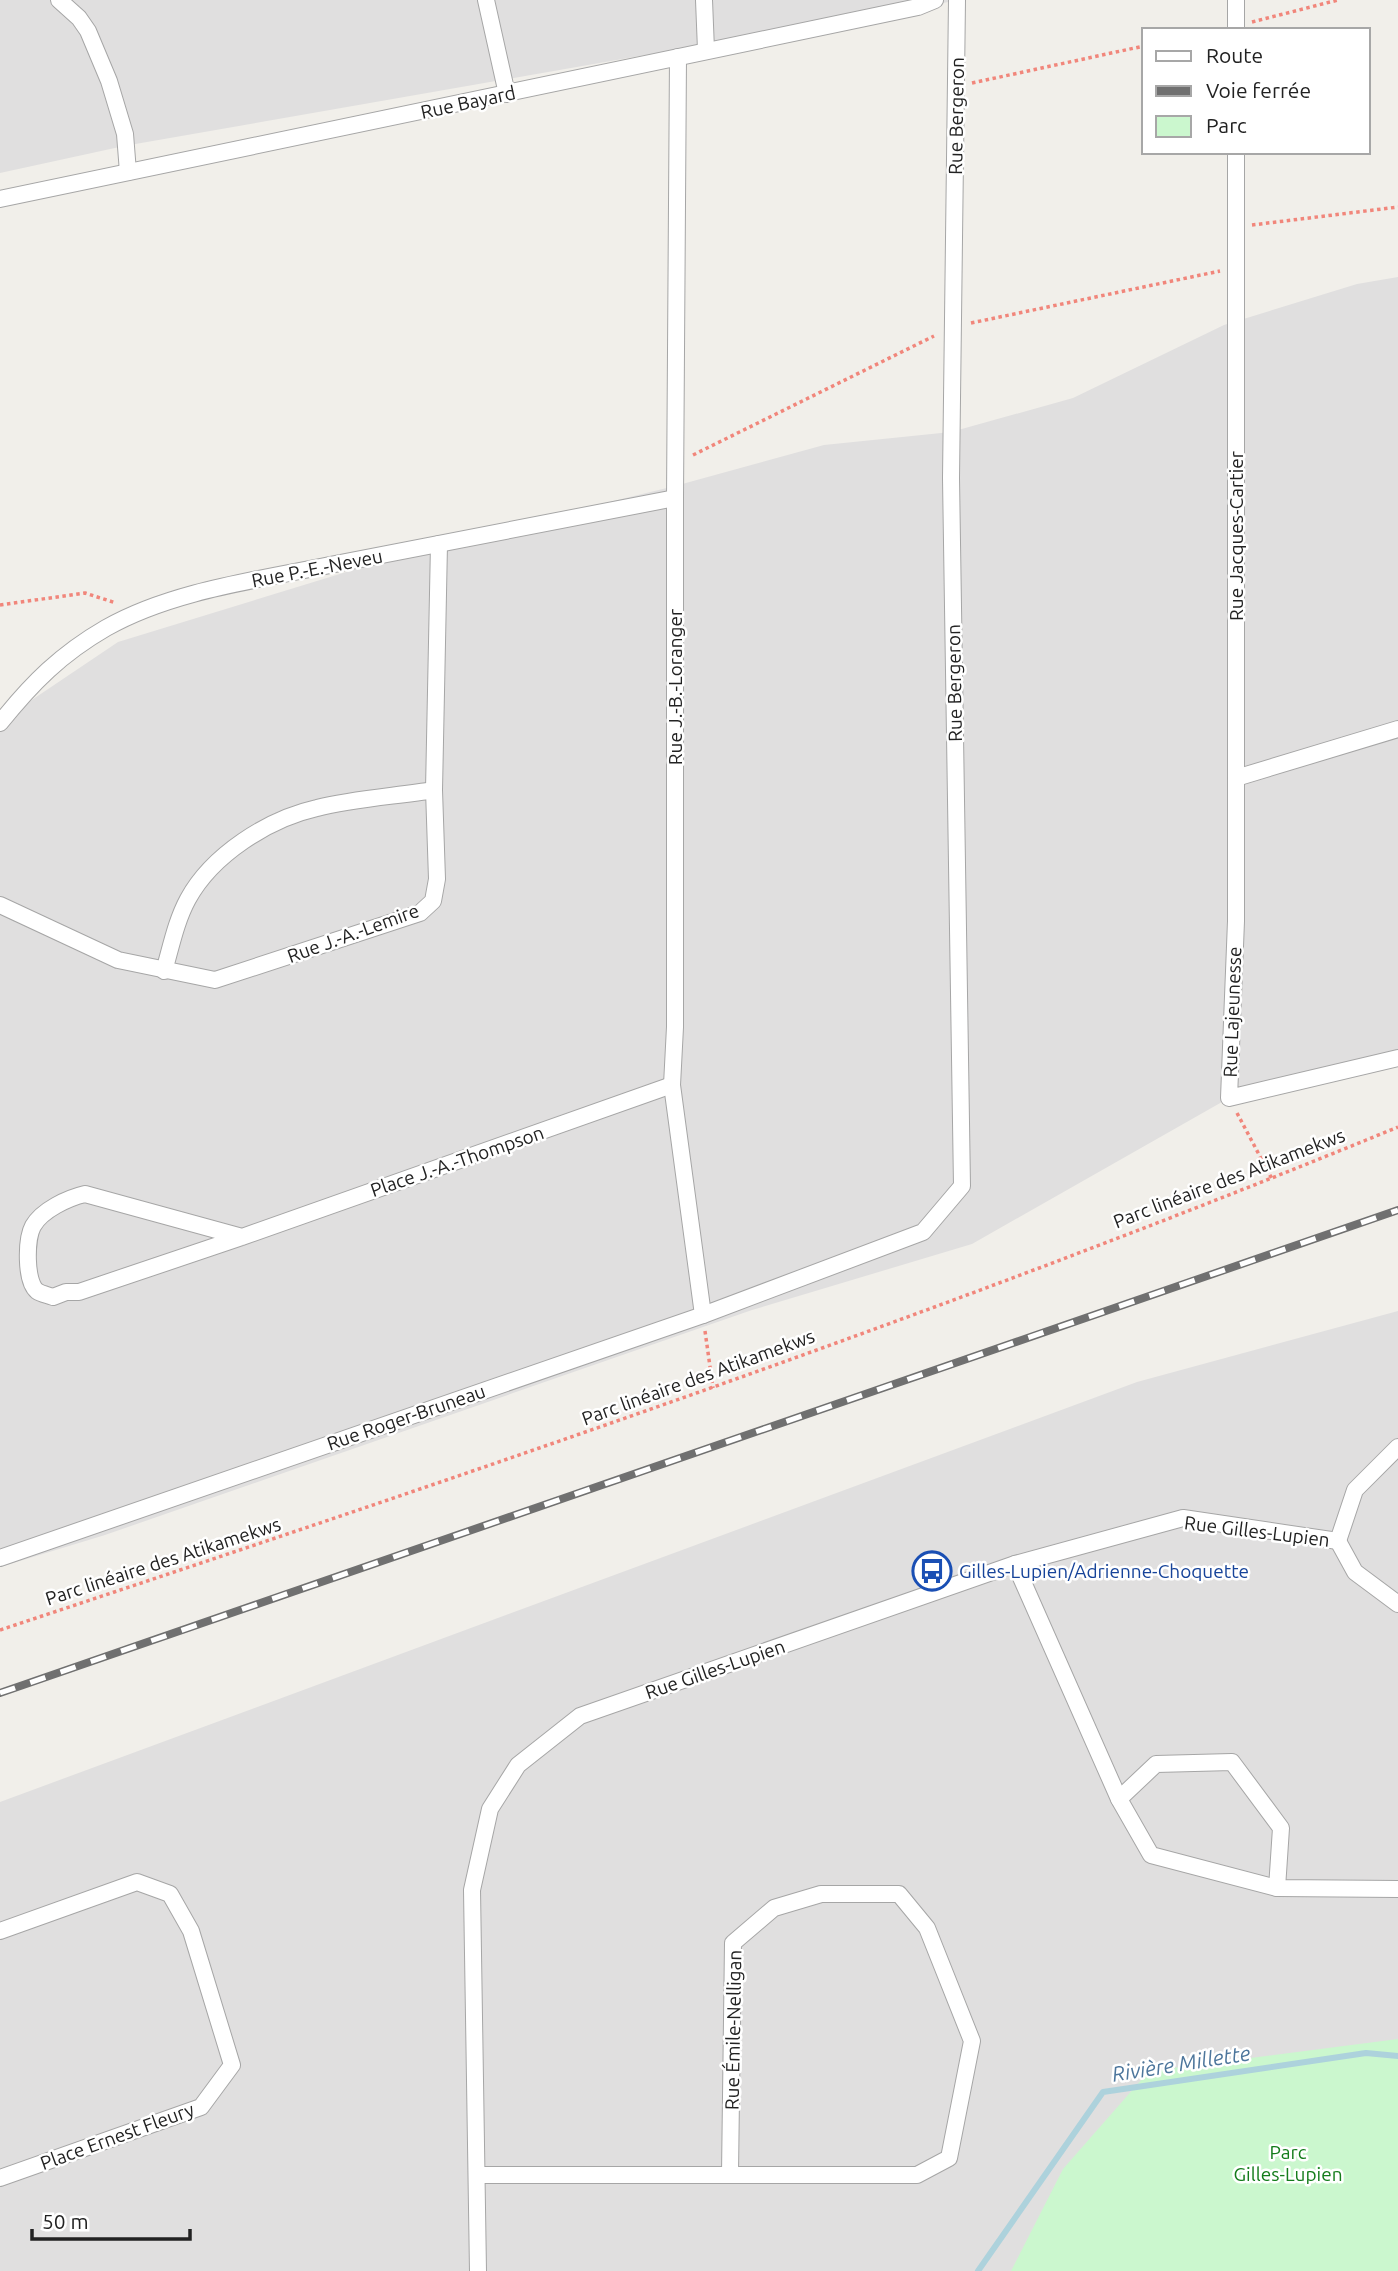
<svg xmlns="http://www.w3.org/2000/svg" width="1398" height="2271" viewBox="0 0 1398 2271" font-family="Ubuntu,sans-serif">
<rect width="100%" height="100%" fill="#f1efea"/>
<!-- residential -->
<g fill="#e0dfdf">
<path d="M0,0H960L124,146L0,173Z"/>
<path d="M1398,277V1058L1229,1098L972,1244L752,1310L105,1535L0,1567V728L5,718L118,642L441,543L675,486L824,445L951,432L1073,398L1224,325L1357,284Z"/>
<path d="M1398,1311V2271H0V1802L1137,1382Z"/>
</g>
<!-- park -->
<path fill="#cbf7ce" d="M1398,2039V2271H1011L1063,2169L1149,2071Z"/>
<g fill="none" stroke-linecap="round" stroke-linejoin="round">
<!-- stream -->
<path stroke="#add2dc" stroke-width="6" d="M978,2271L1103,2092L1366,2053L1398,2056"/>
<!-- minor casing -->
<g stroke="#a6a6a6" stroke-width="18">
<g id="minor">
<path d="M59,0L79,18L88,31L109,81L125,134L128,172"/>
<path d="M486,0L507,94"/>
<path d="M704,0L706,50"/>
<path d="M1236,0V30"/>
<path d="M678,57L675,498V1027L672,1085L703,1315"/>
<path d="M1236,152V921L1229,1098L1398,1058"/>
<path d="M0,199L918,7L935,0"/>
<path d="M0,723C32,683 61,654 106,628C171,591 257,580 330,565C445,542 560,520 675,498"/>
<path d="M1236,778L1398,729"/>
<path d="M0,905L118,960L215,980L420,913L433,901L437,879L434,790L439,544"/>
<path d="M164,971C171,947 176,921 188,899C212,855 268,819 317,808C352,799 397,796 434,790"/>
<path d="M242,1237L85,1194C68,1198 42,1210 33,1226C26,1239 25,1281 37,1291C41,1294 48,1295 53,1297L66,1292H79L242,1237L672,1085"/>
<path d="M1338,1541L1355,1490L1398,1447"/>
<path d="M1338,1541L1355,1572L1398,1604"/>
<path d="M0,1558L703,1315L923,1232L962,1186L951,478L957,0"/>
<path d="M1015,1564L1119,1799L1151,1855L1277,1888L1398,1889"/>
<path d="M1119,1799L1156,1764L1232,1762L1281,1828L1277,1888"/>
<path d="M0,1931L137,1882L170,1894L191,1931L232,2065L201,2107L0,2178"/>
<path d="M477,2175H917L949,2158L972,2041L927,1928L899,1894H821L774,1908L733,1943L730,2174"/>
<path d="M478,2271L472,1890L490,1809L518,1765L580,1716L1015,1564L1183,1518L1338,1541"/>
</g>
</g>
<!-- path -->
<g stroke="#f1867b" stroke-width="3.5" stroke-dasharray="3.5 3.5" stroke-linecap="butt">
<path d="M1252,22L1338,0"/>
<path d="M972,83L1144,46"/>
<path d="M1252,225L1398,207"/>
<path d="M971,323L1220,271"/>
<path d="M693,455L934,336"/>
<path d="M0,605L85,593L116,603"/>
<path d="M1237,1113L1272,1179"/>
<path d="M705,1331L713,1388"/>
<path d="M0,1630C470,1474 940,1315 1398,1127"/>
</g>
<!-- minor -->
<use href="#minor" stroke="#fff" stroke-width="16"/>
<!-- rail casing -->
<g stroke="#707070" stroke-width="8">
<path id="rail" d="M0,1693L1398,1210"/>
</g>
<!-- rail -->
<use href="#rail" stroke="#fff" stroke-width="5" stroke-dasharray="16" stroke-linecap="butt"/>
</g>
<!-- icons -->
<defs>
<g id="bus-ring" transform="scale(2.0125)"><circle r="9.5" fill="#fff" stroke="#1a4fb4" stroke-width="1.5"/><path d="M-5-6H5V4H4V6H2V4H-2V6H-4V4H-5ZM-3.5-4V0h7V-4ZM-3.5 1.2v1.5H-2V1.2ZM2 1.2v1.5H3.5V1.2Z" fill="#1a4fb4"/></g>
</defs>
<g fill-rule="evenodd">
<use href="#bus-ring" x="932" y="1571"/>
</g>
<g text-anchor="middle" dominant-baseline="central" stroke-width="5" stroke-linejoin="round" paint-order="stroke">
<!-- street labels -->
<g font-size="19" fill="#222" stroke="#fff">
<text transform="translate(468 102) rotate(-12)">Rue Bayard</text>
<text transform="translate(956 116) rotate(-89)">Rue Bergeron</text>
<text transform="translate(1236 536) rotate(-90)">Rue Jacques-Cartier</text>
<text transform="translate(317 568) rotate(-11)">Rue P.-E.-Neveu</text>
<text transform="translate(954 683) rotate(-91)">Rue Bergeron</text>
<text transform="translate(675 687) rotate(-90)">Rue J.-B.-Loranger</text>
<text transform="translate(353 933) rotate(-20)">Rue J.-A.-Lemire</text>
<text transform="translate(1232 1012) rotate(-88)">Rue Lajeunesse</text>
<text transform="translate(457 1161) rotate(-19)">Place J.-A.-Thompson</text>
<text transform="translate(1229 1178) rotate(-21)">Parc linéaire des Atikamekws</text>
<text transform="translate(698 1377) rotate(-20)">Parc linéaire des Atikamekws</text>
<text transform="translate(406 1417) rotate(-19)">Rue Roger-Bruneau</text>
<text transform="translate(1257 1531) rotate(7)">Rue Gilles-Lupien</text>
<text transform="translate(163 1561) rotate(-18)">Parc linéaire des Atikamekws</text>
<text transform="translate(715 1669) rotate(-19)">Rue Gilles-Lupien</text>
<text transform="translate(733 2030) rotate(-89)">Rue Émile-Nelligan</text>
<text transform="translate(117 2136) rotate(-20)">Place Ernest Fleury</text>
</g>
<!-- transit labels -->
<g font-size="19" fill="#164399" stroke="#fff" text-anchor="start">
<text x="959" y="1571">Gilles-Lupien/Adrienne-Choquette</text>
</g>
<!-- park labels -->
<g font-size="19" fill="#147c1b" stroke="#fff">
<text x="1288" y="2152">Parc<tspan x="1288" dy="22">Gilles-Lupien</tspan></text>
</g>
<!-- water labels -->
<g font-size="21" font-style="italic" fill="#4d769c" stroke="#fff">
<text transform="translate(1181 2063) rotate(-9)">Rivière Millette</text>
</g>
</g>
<!-- legend -->
<rect x="1142" y="28" width="228" height="126" fill="#ffffff" stroke="#a7a7a7" stroke-width="2"/>
<rect x="1156" y="51" width="35" height="10" fill="#ffffff" stroke="#a7a7a7" stroke-width="2"/>
<text x="1206" y="63" font-size="21" fill="#222222">Route</text>
<rect x="1156" y="86" width="35" height="10" fill="#707070" stroke="#a7a7a7" stroke-width="2"/>
<text x="1206" y="98" font-size="21" fill="#222222">Voie ferrée</text>
<rect x="1156" y="116" width="35" height="21" fill="#cbf7ce" stroke="#a7a7a7" stroke-width="2"/>
<text x="1206" y="133" font-size="21" fill="#222222">Parc</text>
<!-- scale -->
<path d="M32 2229v10h158v-10" fill="none" stroke="#222222" stroke-width="3.5"/>
<text x="42" y="2229" font-size="21" fill="#222222" stroke="#ffffff" stroke-width="5" paint-order="stroke">50 m</text>
</svg>
